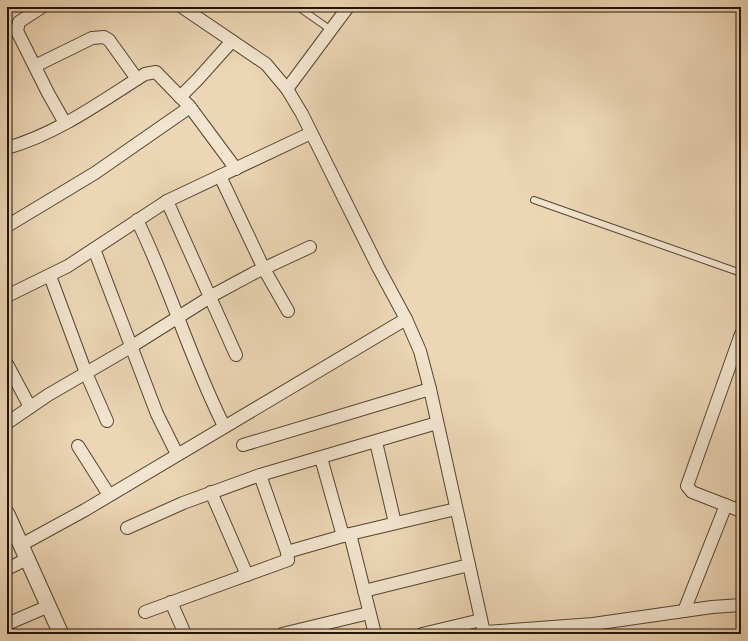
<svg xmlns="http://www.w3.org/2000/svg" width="748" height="641" viewBox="0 0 748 641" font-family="Cardo,serif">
<rect width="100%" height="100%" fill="#ecd6b5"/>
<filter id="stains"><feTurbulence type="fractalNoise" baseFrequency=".005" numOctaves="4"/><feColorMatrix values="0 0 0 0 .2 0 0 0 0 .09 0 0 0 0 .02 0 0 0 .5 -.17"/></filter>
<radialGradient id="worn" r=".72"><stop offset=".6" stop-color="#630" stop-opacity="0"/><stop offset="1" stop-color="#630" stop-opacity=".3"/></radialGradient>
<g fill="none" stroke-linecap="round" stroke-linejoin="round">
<!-- service casing -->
<g stroke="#544430" stroke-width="8">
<g id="service">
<path d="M298,7L331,30"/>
<path d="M534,200L741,273"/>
</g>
</g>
<!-- minor casing -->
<g stroke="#544430" stroke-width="14">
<g id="minor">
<path d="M42,7L19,22L17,31L48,93L65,123"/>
<path d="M182,7L266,64L287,89L302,114L378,267L406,319L420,351L430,389L483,628L486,632L593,624L712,607L741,605"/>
<path d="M35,66L92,38L104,37L109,40L137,79"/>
<path d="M287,89L348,7"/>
<path d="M180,97L198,79L232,41"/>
<path d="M7,148C57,134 102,101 145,74L156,72L190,107L236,169"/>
<path d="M220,176L264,269L288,311"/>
<path d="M167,201L236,355"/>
<path d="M137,220C170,287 190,359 224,426"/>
<path d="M7,226L95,173L190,107"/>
<path d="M94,249L157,414L177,454"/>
<path d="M50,276L86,373L107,421"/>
<path d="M7,296L68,266L167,201L311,133"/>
<path d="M741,334L687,486L692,492L741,511"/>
<path d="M7,364L30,407"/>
<path d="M7,423L48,395L129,348L215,294L254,273L310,247"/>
<path d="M376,442L395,523"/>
<path d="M243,445L430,389"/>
<path d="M78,446L109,495"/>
<path d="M321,458L343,536"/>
<path d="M211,492L247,575"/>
<path d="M127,528L183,503L260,475L437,423"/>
<path d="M350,534L375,634"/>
<path d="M21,545L85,510L406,319"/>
<path d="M287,552L350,534L456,509"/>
<path d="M7,569L27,559"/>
<path d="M364,591L469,565"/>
<path d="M171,602L185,634"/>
<path d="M684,611L726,505"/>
<path d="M145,612L288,560L287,552L260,475"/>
<path d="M7,624L49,606"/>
<path d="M282,634L369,613"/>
<path d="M422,634L481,620"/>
</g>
</g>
<!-- tertiary casing -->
<g stroke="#544430" stroke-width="17">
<path id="tertiary" d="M7,514L61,634"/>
</g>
<!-- service -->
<use href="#service" stroke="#f3e4cf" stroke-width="6"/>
<!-- minor -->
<use href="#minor" stroke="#f3e4cf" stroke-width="12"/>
<!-- tertiary -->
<use href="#tertiary" stroke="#f3e4cf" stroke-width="15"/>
</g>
<!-- margin -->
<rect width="748" height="641" fill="none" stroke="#ecd6b5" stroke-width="24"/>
<rect x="8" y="8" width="732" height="625" fill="none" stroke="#221404" stroke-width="2"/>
<rect x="12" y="12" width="724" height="617" fill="none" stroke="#221404"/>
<rect width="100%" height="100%" filter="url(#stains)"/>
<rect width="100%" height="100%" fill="url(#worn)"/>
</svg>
